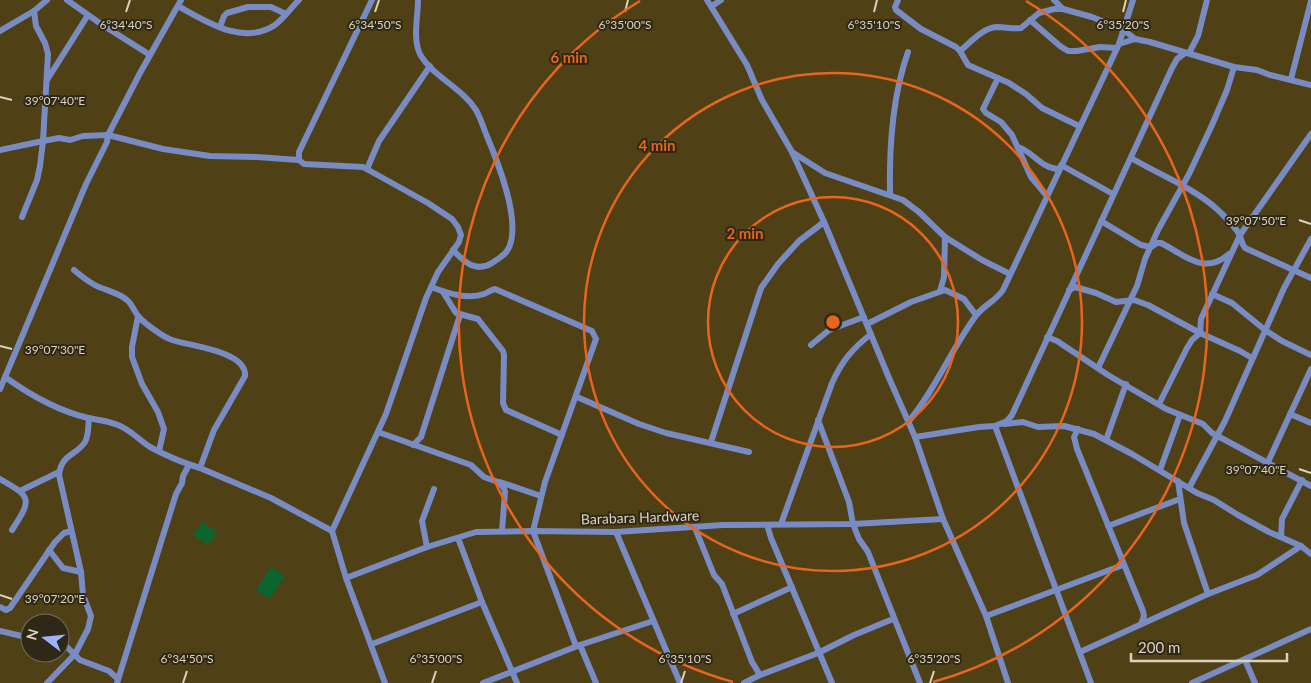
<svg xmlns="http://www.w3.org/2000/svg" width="1311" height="683" viewBox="0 0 1311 683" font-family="Lato,sans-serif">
<rect width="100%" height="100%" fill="#4f4015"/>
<!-- green -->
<g fill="#0c652e">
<path d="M202,522L217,532L208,545L193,535Z"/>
<path d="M271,567L285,576L270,599L256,590Z"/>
</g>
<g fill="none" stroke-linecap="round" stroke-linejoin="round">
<!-- minor -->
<g stroke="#798bc3" stroke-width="6">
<path d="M67,0L101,24L150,55"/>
<path d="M372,0L299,152V160L304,164L363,167L428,203L452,219L458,227L461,235L459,242L438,272L426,298L386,414L332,531L346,578L385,683"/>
<path d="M418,0C418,17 412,41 421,56C434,77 462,88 476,110C480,117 483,126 486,134C497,160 524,225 507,251C503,257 497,259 492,263C476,273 464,262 453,250"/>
<path d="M707,0L747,65L762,100L792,152L825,224L889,378L915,437L943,519L986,616L1008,683"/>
<path d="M898,0L895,7L896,10L921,29L956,47L960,51L968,65L1009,83L1026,94L1042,108L1079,126"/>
<path d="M1054,0L1063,9"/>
<path d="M178,6C207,22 243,46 275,25C284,18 291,8 299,0"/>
<path d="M712,6L721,0"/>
<path d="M1030,20L1060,46L1068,51H1077L1100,47L1117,48"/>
<path d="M220,27L224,16L227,13L248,7H271L286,14"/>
<path d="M0,31L34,11L47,0"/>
<path d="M1119,44L1135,39L1150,42L1234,67L1257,70L1270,75L1311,85"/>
<path d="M960,51C971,42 982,28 997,27C1005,27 1013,29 1021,28L1039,13L1054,9H1063L1092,17L1124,30L1135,39"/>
<path d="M1189,53L1198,36L1207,0"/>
<path d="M998,78L983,109L986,113L1001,122L1012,135L1031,177L1047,196"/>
<path d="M1291,79L1311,1"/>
<path d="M47,80L88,15"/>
<path d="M1018,147C1034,152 1041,169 1059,169"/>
<path d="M0,150L43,141L59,138L70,140L83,136L108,135L163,149L210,156L257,157L299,160"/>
<path d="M792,152L825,173L903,200L919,212L945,237L982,260L1010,274"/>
<path d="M1131,158C1160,175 1194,188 1218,210C1225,217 1234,225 1239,234C1242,239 1241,243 1245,248L1311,278"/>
<path d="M1061,165L1113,194"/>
<path d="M367,169L379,141L430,66"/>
<path d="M890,195C889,147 892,97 908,52"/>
<path d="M22,217L37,180L40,166L43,141L48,54L45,43L36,26L34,11"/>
<path d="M1101,221L1141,245L1151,247L1157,243H1161C1185,255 1204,276 1229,254"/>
<path d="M74,270C80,275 86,280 93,284C103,290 118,292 127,300C132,304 134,311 138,316C144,323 163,337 172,340C190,346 247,351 245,376L214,430L200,468"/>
<path d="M431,287C447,293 468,300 484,294C489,292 491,290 495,289L592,331L596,339L545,482L533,531L576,646"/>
<path d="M1069,290L1075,287L1096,293L1116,302L1134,300L1148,305L1200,333L1240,351L1252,358"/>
<path d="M940,291L944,277L945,237"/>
<path d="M443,292L456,313L478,319L503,351L504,355L503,403L506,410L562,435"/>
<path d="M1212,294L1232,303L1265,330L1282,341L1311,355"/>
<path d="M138,316L132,347V357L142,384L158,412L164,429L159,451"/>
<path d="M867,324L911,302L945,290L964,299L976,315"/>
<path d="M1047,337L1057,341L1108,375L1166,409L1203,424L1212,433L1311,486"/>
<path d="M811,345L829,330L864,317"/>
<path d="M1098,368L1137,286L1145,259L1158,230L1189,174L1212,125L1227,90L1234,67"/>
<path d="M5,377C30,395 59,411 88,418C98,420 109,421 118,425C131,430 139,440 150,447C165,455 183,463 200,468L271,498L332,531"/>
<path d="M0,389L86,184L107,142L108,135L140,73L181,0"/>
<path d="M577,397L639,424L666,433L749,452"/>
<path d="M1159,404L1187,348L1192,340L1200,333L1201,319L1240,235L1311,134"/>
<path d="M1290,414L1311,423"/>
<path d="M818,420L849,502L853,524L859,539L868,552L920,683"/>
<path d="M909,421C935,390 951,350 975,317C982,306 996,301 1003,290L1119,44L1133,0"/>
<path d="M1004,424L1023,422L1038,427L1064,426L1094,434L1132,454L1197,493L1214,500L1238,515L1269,532L1301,546L1311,554"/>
<path d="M995,426L1091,683"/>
<path d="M1078,429L1074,437L1077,449L1143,611L1144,616L1141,624"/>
<path d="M378,432L471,465L484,477L498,482L504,488L505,492L502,531"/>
<path d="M915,437L979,427L995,426L1007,421L1012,415L1172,68L1177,59L1185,53"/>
<path d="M1106,440L1126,384"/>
<path d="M711,442L761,288L778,264L799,241L824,222"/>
<path d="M413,445L421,437L460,315"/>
<path d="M1268,462L1311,369"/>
<path d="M1160,470L1180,415"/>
<path d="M0,479C32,497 32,499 12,530"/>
<path d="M1178,481L1184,523L1208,594"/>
<path d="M500,482L541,496"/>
<path d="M1189,488L1225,421L1284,288L1311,239"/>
<path d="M20,491L59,472"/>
<path d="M781,524L832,383C842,361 852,349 871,334"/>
<path d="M770,525L768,528L771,538L832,683"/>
<path d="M1108,526L1180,499"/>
<path d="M695,528L714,575L722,584L752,662L760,675"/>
<path d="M616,532L680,683"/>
<path d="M1281,537L1282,519L1302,480"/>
<path d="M458,538L482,602L517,683"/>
<path d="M427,547L422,521L434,489"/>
<path d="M49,550L63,568L81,572"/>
<path d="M346,578L427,547L476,532L533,531L616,532L723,525L853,524L943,519"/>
<path d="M0,607L6,610L10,608L55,542L64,533L71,531"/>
<path d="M733,614L792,587"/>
<path d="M986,616L1123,565"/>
<path d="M0,631L30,638"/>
<path d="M60,640L80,660L109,671L118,679"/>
<path d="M372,644L482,602"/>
<path d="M580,645L596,683"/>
<path d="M1080,652L1208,594L1257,575L1301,546"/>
<path d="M1245,660L1255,683"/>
<path d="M47,683L75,654L88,629L91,616L83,595L81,572L59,475C61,454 76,456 85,442C89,435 88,425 89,418"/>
<path d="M117,683L176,494L182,483L183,476L189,465"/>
<path d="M483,683L580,645L653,621"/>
<path d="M744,683L760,675L818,653L854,635L893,619"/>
<path d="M1192,683L1311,629"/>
</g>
</g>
<!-- ticks -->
<path fill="none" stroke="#dad2bc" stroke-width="2" d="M126,12L130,0M375,12L379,0M625,12L628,0M874,12L877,0M1123,12L1126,0M0,97L12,100M1299,220L1311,224M0,346L12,349M1299,469L1311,473M0,595L12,599M183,683L187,671M432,683L436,671M681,683L685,671M930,683L934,671"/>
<!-- distance rings -->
<g fill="none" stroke="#e7651e" stroke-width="2.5">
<circle cx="833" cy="322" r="125"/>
<circle cx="833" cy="322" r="249"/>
<path d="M733 682A374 374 0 0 1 640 1M1026 1A374 374 0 0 1 933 682"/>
</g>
<g text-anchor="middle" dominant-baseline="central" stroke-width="4" stroke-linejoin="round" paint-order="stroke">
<!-- street labels -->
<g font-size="14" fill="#dad2bc" stroke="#2f2816">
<text transform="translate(640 517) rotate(-2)">Barabara Hardware</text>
</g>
</g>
<g font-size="12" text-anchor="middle" fill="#dad2bc" stroke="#2f2816" stroke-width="4" stroke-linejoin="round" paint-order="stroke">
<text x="126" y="29">6°34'40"S</text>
<text x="375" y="29">6°34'50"S</text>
<text x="625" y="29">6°35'00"S</text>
<text x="874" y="29">6°35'10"S</text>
<text x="1123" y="29">6°35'20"S</text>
<text x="55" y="105">39°07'40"E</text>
<text x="1256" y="225">39°07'50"E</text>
<text x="55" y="354">39°07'30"E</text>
<text x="1256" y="474">39°07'40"E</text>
<text x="55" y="603">39°07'20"E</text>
<text x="187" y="663">6°34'50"S</text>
<text x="436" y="663">6°35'00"S</text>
<text x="685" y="663">6°35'10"S</text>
<text x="934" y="663">6°35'20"S</text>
</g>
<circle cx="833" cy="322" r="8" fill="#e7651e" stroke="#2f2816" stroke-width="2.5"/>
<g font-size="15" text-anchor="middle" font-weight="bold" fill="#e7651e" stroke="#2f2816" stroke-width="4" stroke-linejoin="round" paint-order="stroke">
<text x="569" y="63">6 min</text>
<text x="657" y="151">4 min</text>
<text x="745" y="239">2 min</text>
</g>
<!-- north arrow -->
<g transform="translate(45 638) rotate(286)"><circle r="24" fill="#2f2816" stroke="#736c58"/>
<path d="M0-4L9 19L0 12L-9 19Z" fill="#9db4fd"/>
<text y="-8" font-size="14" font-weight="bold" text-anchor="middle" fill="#dad2bc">N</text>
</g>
<!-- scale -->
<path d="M1131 653v8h156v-8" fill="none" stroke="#dad2bc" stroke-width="2.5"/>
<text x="1138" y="653" font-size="15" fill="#dad2bc" stroke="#2f2816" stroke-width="4" paint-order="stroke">200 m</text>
</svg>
